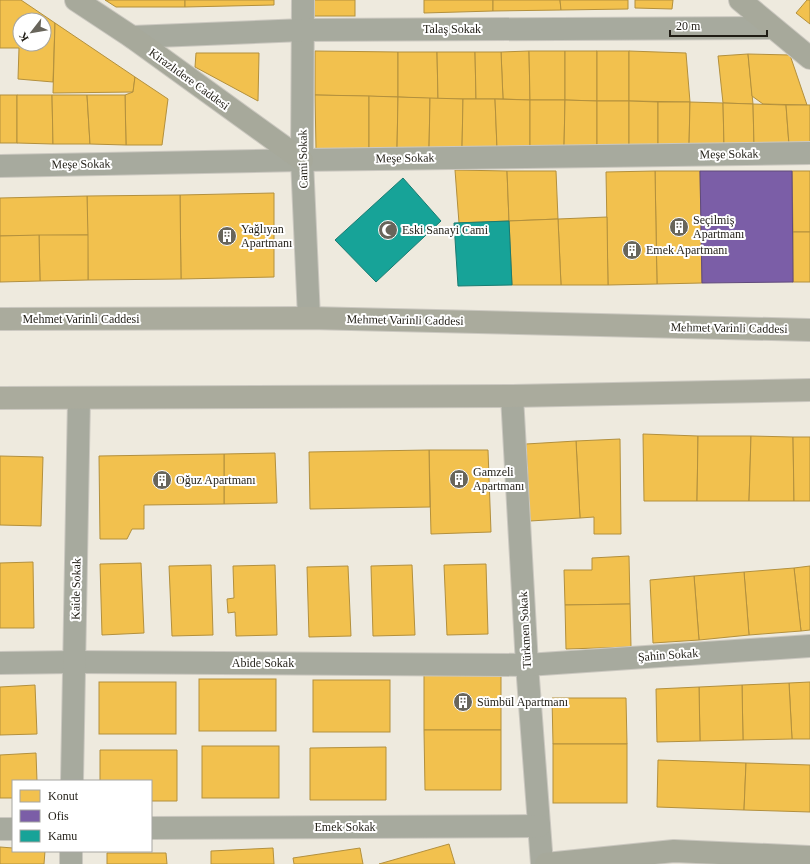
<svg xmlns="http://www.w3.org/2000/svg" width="810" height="864" viewBox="0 0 810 864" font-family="'Times New Roman',serif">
<rect width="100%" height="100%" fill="#eeeade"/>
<!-- homes -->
<g fill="#f2c14e" stroke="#b3903d" fill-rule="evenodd">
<path d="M0,0H21L55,23L53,82L18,79L19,48H0ZM20,20H44V44H20Z"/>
<path d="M105,0H185V7H116Z"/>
<path d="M185,0H274V5L185,7Z"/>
<rect x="314" y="0" width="41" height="16"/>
<path d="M424,0H493V11L424,13Z"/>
<path d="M493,0H560L561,10L493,11Z"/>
<path d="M560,0H628V9L561,10Z"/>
<path d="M635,0H673L672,9L635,8Z"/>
<path d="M807,0H810V24L796,13Z"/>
<path d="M55,23L135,77L133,92L53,93Z"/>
<path d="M315,51L398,52V97L315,95Z"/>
<path d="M529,51L530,100L503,99L501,52Z"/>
<path d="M529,51H565V100H530Z"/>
<path d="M565,51H597V101L565,100Z"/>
<rect x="597" y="51" width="32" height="50"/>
<path d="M629,51L686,53L690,102L629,101Z"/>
<path d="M398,52H437L438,99L398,97Z"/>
<path d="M437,52H475L476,99H438Z"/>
<path d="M475,52H501L503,99H476Z"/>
<path d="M196,53H259L258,101L195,67Z"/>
<path d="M748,54L753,104L723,103L718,56Z"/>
<path d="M748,54L790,55L807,105L763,104L752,96Z"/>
<path d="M135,77L168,99L162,145H126L125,95L133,92Z"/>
<rect x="0" y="95" width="17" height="48"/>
<path d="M17,95H52L53,144L17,143Z"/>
<path d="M52,95H87L90,144H53Z"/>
<path d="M87,95H125L126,145L90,144Z"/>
<path d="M315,95L369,96V149H316Z"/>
<path d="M369,96L398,97L397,149H369Z"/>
<path d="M398,97L430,98L429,149H397Z"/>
<path d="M430,98L463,99L462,148L429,149Z"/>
<path d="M463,99H495L497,148H462Z"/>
<path d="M495,99L530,100V148H497Z"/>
<path d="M530,100H565L564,147L530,148Z"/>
<path d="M565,100L597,101V147H564Z"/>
<rect x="597" y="101" width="32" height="46"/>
<path d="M629,101L658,102V146L629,147Z"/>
<path d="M658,102H690L689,146H658Z"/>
<path d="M690,102L723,103L724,146H689Z"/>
<path d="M723,103L753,104L754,145L724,146Z"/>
<path d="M753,104L786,105L789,145H754Z"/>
<path d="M786,105H810V145H789Z"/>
<path d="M455,170L507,171L509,221L459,223Z"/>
<path d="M507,171H556L558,219L509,221Z"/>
<path d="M655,171H700L702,283L657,284Z"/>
<path d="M655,171L657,284L608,285L606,172Z"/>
<path d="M792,171H810V232H793Z"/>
<path d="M274,193V277L181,279L180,195Z"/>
<path d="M180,195L181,279L88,280L87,196Z"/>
<path d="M87,196L88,235L0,236V198Z"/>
<path d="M607,217L608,285H561L558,219Z"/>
<path d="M558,219L561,285H512L509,221Z"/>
<rect x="793" y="232" width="17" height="50"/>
<path d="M39,235H88V280L40,281Z"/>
<path d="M39,235L40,281L0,282V236Z"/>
<path d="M643,434L698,436L697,501H644Z"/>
<path d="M698,436H751L749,501H697Z"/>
<path d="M751,436L793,437L794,501H749Z"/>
<path d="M793,437H810V501H794Z"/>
<path d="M620,439L621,534H594V517L580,518L576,441Z"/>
<path d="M576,441L580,518L530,521L526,444Z"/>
<path d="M429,450H488L491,532L431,534Z"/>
<path d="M429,450L430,507L310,509L309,452Z"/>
<path d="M275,453L277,503L224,504V454Z"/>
<path d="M224,454V504L144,505V529H132L127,539H100L99,456Z"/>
<path d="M0,456L43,457L41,526L0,525Z"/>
<path d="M629,556L630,604L565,605L564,570H592V558Z"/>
<path d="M33,562L34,628H0V563Z"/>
<path d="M141,563L144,633L102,635L100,564Z"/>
<path d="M486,564L488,634L447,635L444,565Z"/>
<path d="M211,565L213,635L172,636L169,566Z"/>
<path d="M275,565L277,635L236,636L235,612L228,613L227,599L234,598L233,566Z"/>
<path d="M412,565L415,635L373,636L371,566Z"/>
<path d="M348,566L351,636L309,637L307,567Z"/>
<path d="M810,566V630L801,631L794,568Z"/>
<path d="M794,568L801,631L749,635L744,572Z"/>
<path d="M744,572L749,635L699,640L694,576Z"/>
<path d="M694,576L699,640L653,643L650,580Z"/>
<path d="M630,604L631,647L566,649L565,605Z"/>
<path d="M501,671V730H424V672Z"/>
<rect x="199" y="679" width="77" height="52"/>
<rect x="313" y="680" width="77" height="52"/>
<rect x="99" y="682" width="77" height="52"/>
<path d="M810,682V739H792L789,683Z"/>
<path d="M789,683L792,739L743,740L742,685Z"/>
<path d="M35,685L37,734L0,735V687Z"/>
<path d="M742,685L743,740L700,741L699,687Z"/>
<path d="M699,687L700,741L657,742L656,689Z"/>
<path d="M552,698H626L627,744H553Z"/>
<path d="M424,730H501V790H425Z"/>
<rect x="553" y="744" width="74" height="59"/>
<rect x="202" y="746" width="77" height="52"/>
<path d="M386,747V800H310V748Z"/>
<path d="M100,750H177V801H151V781H100Z"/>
<path d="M36,753L37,781H13V798H0V755Z"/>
<path d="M658,760L746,763L744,810L657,807Z"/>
<path d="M746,763L810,765V812L744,810Z"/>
<path d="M449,844L455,864H379Z"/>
<path d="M0,847L13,848V851H45L44,864H0Z"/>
<path d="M273,848L274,864H211V851Z"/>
<path d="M360,848L363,864H294L293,858Z"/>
<path d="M107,853H166L167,864H107Z"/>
</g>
<!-- offices -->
<path fill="#7b5ea7" stroke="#604a7b" d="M700,171H792L793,282L702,283Z"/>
<!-- public -->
<g fill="#17a398" stroke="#1a7b71">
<path d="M403,178L441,221L376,282L335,240Z"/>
<path d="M509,221L512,285L458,286L454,223Z"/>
</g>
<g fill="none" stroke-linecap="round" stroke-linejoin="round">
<!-- street casing -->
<g stroke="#cbc8c0" stroke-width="24">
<g id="street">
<path d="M303,0L302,160L309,318"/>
<path d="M132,37L303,30L772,28"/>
<path d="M0,166L302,160L810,153"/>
<path d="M512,396L527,665L542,864"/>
<path d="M0,663L74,662L527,665L810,646"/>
<path d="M72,781L79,398"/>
<path d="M151,828L539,826"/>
<path d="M0,829H13"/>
<path d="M71,864V851"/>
</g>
</g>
<!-- secondary casing -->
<g stroke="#cbc8c0" stroke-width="24">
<g id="secondary">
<path d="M76,0L132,37L302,160"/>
<path d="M740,0L810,58"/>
<path d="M546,864L674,851L810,857"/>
</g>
</g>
<!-- primary casing -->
<g stroke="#cbc8c0" stroke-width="24">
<g id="primary">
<path d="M0,319L309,318L810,330"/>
<path d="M0,398L512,396L810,390"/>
</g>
</g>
<!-- street -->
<use href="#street" stroke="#a7aa9e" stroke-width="22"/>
<!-- secondary -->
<use href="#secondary" stroke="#a7a99b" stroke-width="22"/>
<!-- primary -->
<use href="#primary" stroke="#aaab9d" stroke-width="22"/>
</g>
<!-- icons -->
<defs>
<g id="building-disc" transform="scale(1)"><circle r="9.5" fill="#68655b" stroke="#fff"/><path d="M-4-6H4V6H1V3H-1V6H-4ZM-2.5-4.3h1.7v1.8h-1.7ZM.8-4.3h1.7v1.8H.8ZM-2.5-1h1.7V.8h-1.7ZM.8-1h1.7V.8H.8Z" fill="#fff"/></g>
<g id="mosque-disc" transform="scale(1)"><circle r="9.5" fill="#68655b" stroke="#fff"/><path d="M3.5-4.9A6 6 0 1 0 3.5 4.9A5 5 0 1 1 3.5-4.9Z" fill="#fff"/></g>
</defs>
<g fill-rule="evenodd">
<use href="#building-disc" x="679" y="227"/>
<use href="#mosque-disc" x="388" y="230"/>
<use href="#building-disc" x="227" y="236"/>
<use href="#building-disc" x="632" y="250"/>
<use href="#building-disc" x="459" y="479"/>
<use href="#building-disc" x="162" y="480"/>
<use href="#building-disc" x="463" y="702"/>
</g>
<g text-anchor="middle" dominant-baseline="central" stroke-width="4" stroke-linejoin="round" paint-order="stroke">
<!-- street labels -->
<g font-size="12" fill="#201d15" stroke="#fff">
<text x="452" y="29">Talaş Sokak</text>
<text transform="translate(189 79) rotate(36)">Kirazlıdere Caddesi</text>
<text transform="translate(729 154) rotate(-1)">Meşe Sokak</text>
<text transform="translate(405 158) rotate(-1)">Meşe Sokak</text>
<text transform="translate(303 159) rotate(-91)">Cami Sokak</text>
<text transform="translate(81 164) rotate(-1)">Meşe Sokak</text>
<text x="81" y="319">Mehmet Varinli Caddesi</text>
<text transform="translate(405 320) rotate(1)">Mehmet Varinli Caddesi</text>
<text transform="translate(729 328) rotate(1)">Mehmet Varinli Caddesi</text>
<text transform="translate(76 589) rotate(-89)">Kaide Sokak</text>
<text transform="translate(525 630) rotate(-93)">Türkmen Sokak</text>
<text transform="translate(668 655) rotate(-4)">Şahin Sokak</text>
<text x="263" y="663">Abide Sokak</text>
<text x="345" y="827">Emek Sokak</text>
</g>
<!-- poi labels -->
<g font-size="12" fill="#201d15" stroke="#fff" text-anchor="start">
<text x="693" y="220">Seçilmiş<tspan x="693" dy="14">Apartmanı</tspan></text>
<text x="241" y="229">Yağlıyan<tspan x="241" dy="14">Apartmanı</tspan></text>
<text x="402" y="230">Eski Sanayi Cami</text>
<text x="646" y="250">Emek Apartmanı</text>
<text x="473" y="472">Gamzeli<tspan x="473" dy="14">Apartmanı</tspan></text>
<text x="176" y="480">Oğuz Apartmanı</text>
<text x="477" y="702">Sümbül Apartmanı</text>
</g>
</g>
<!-- legend -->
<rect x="12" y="780" width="140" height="72" fill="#ffffff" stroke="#a6a5a1"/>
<rect x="20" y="790" width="20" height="12" fill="#f2c14e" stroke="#a6a5a1"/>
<text x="48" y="800" font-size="12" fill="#201d15">Konut</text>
<rect x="20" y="810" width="20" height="12" fill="#7b5ea7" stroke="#a6a5a1"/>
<text x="48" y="820" font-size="12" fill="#201d15">Ofis</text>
<rect x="20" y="830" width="20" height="12" fill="#17a398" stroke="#a6a5a1"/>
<text x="48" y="840" font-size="12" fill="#201d15">Kamu</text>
<!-- north arrow -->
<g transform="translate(32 32) rotate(239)"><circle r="19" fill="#ffffff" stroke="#a6a5a1"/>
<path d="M0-3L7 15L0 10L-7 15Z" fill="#68655b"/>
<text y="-6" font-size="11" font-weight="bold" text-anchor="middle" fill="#201d15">K</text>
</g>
<!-- scale -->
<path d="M670 30v6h97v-6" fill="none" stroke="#201d15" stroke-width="2"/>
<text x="676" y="30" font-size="12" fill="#201d15" stroke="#ffffff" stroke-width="3" paint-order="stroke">20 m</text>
</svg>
